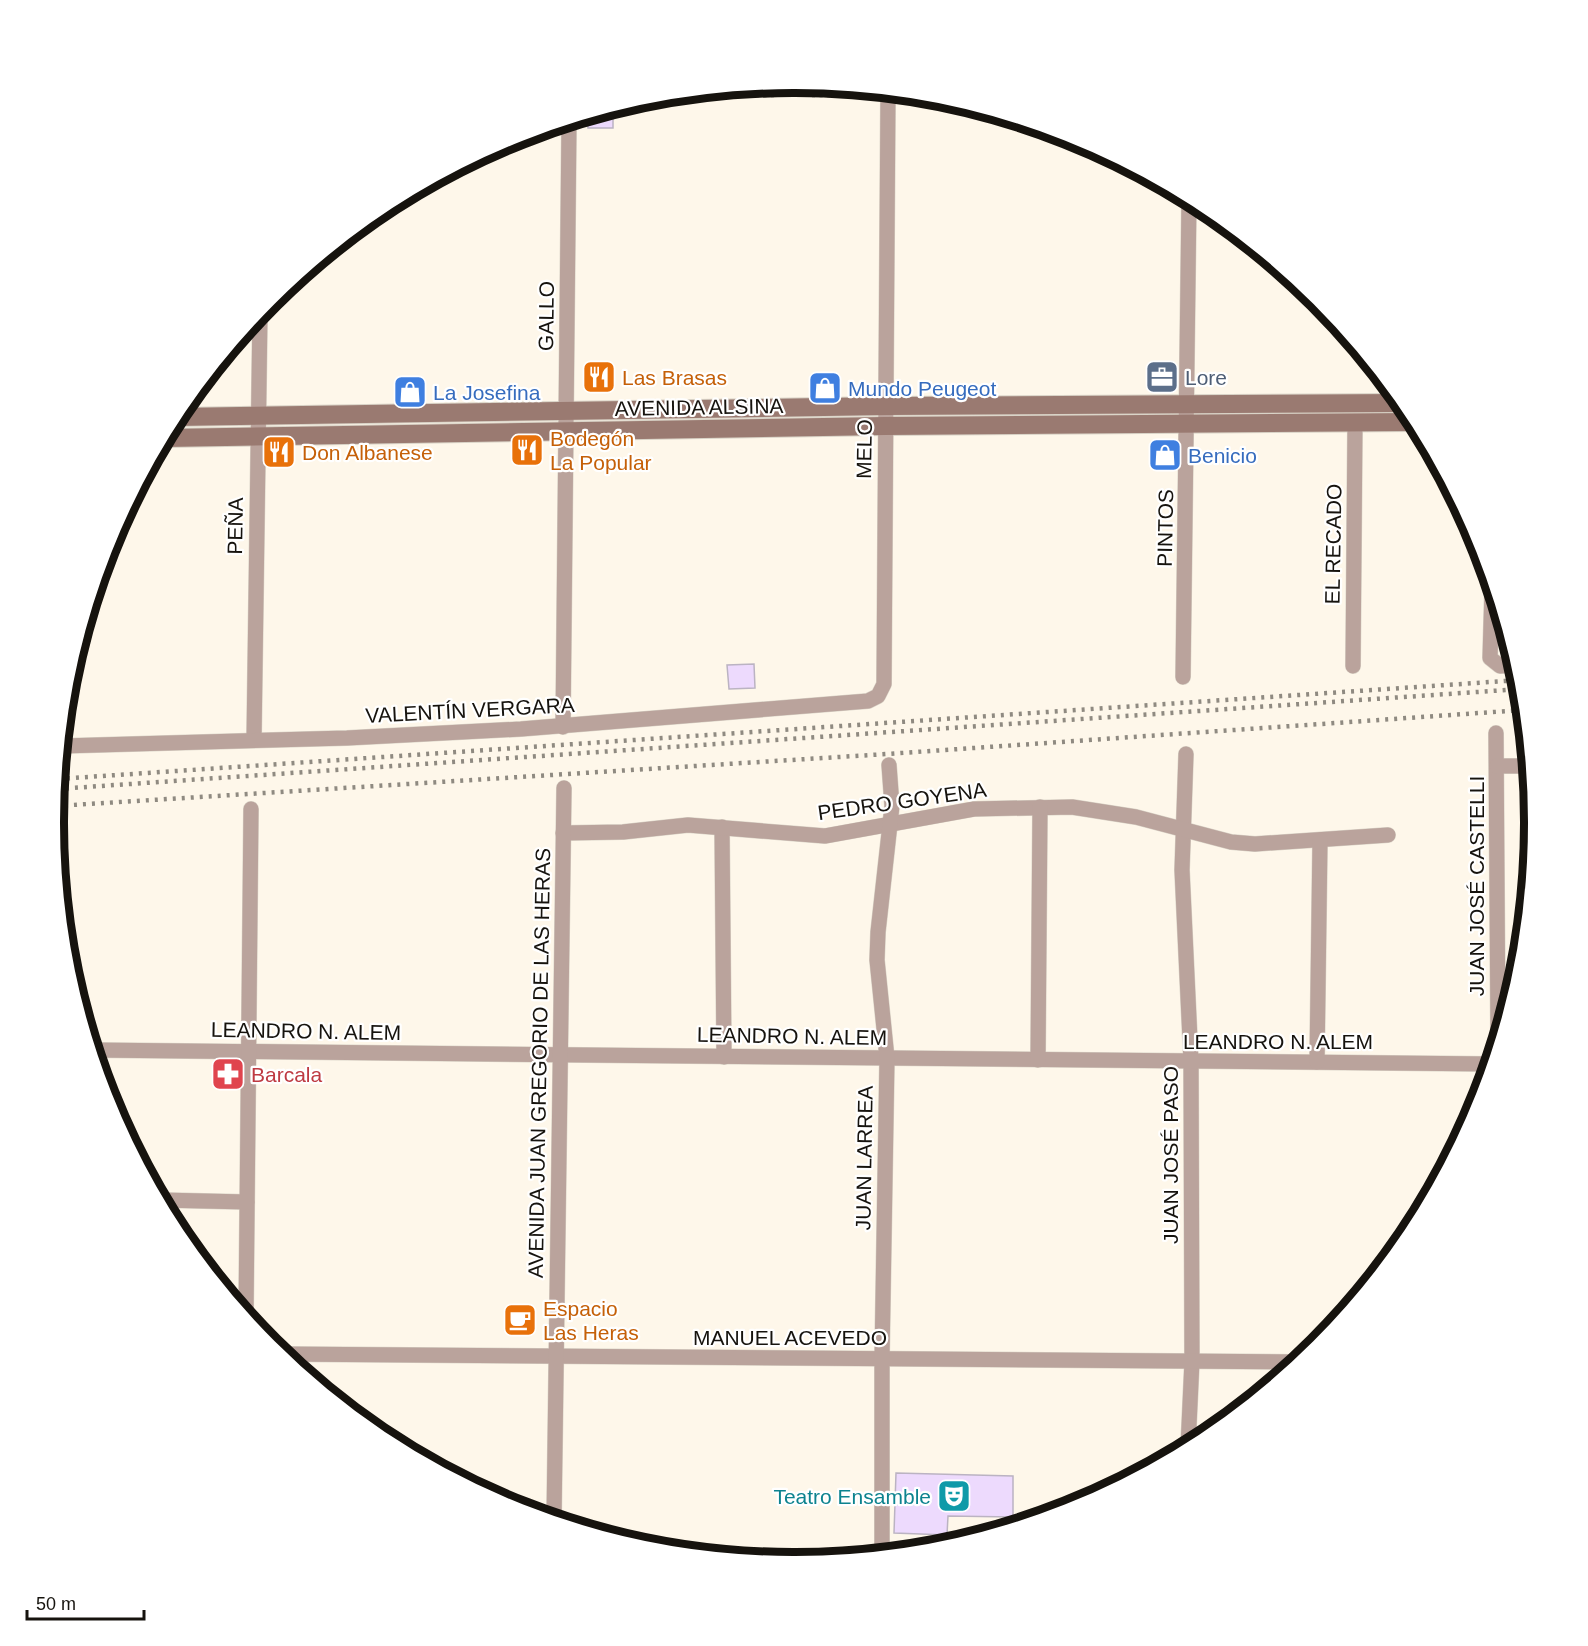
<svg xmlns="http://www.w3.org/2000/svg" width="1588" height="1646" viewBox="0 0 1588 1646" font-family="Arial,sans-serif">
<rect width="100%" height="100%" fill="#fef7ea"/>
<!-- building -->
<g fill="#eddafd" stroke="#bbb3c2" stroke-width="1.5">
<path d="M613,108V128H588L587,116Z"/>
<path d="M754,664L755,688L729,689L727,665Z"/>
<path d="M896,1473L1013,1476V1517L948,1516L947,1535L894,1533Z"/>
</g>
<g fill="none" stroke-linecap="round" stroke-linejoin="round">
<!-- street casing -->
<g stroke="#d9d3c7" stroke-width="16">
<g id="street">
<path d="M787,84H802"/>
<path d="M1492,589L1490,658L1500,666L1516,665"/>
<path d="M1353,666L1355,423"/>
<path d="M1183,677L1189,199"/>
<path d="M563,727L569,122"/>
<path d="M1496,733L1498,1039"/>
<path d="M254,740L260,313"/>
<path d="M62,746L347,738L521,729L868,701L878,696L884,684L888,92"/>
<path d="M1186,754L1182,870L1191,1061L1192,1361L1188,1447"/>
<path d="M1497,766H1528"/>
<path d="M722,827L724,1057"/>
<path d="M563,833L623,832L688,825L825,836L974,809L1072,807L1136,817L1231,842L1255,844L1388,835"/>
<path d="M93,1050L1490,1064"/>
<path d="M1038,1060L1040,807"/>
<path d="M1317,1062L1320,840"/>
<path d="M161,1200L247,1202"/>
<path d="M246,1316L251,809"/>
<path d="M280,1354L1298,1362"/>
<path d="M554,1520L564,788"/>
<path d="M882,1554V1358L887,1058L877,960L878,932L892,806L889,765"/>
</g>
</g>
<!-- secondary casing -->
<g stroke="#d9d3c7" stroke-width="20">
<g id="secondary">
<path d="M176,417L886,406L1402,403"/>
<path d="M165,438L885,426L1415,422"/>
</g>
</g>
<!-- path -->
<g stroke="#b8b2a7" stroke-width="3" stroke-dasharray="3 4.5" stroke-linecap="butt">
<path d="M666,96H778"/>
<path d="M812,96H874"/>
<path d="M902,97H932"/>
</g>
<!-- street -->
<use href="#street" stroke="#baa39c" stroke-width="15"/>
<!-- secondary -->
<use href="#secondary" stroke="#9a7a71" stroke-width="18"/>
<!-- rail -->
<g stroke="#8f8a81" stroke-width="4.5" stroke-dasharray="3 6" stroke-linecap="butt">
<path d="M58,779L1520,680"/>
<path d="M57,789L1521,689"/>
<path d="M56,806L887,754L1523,710"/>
</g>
</g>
<!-- icons -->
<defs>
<g id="restaurant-square" transform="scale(1.725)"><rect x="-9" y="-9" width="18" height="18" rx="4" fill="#e8710a" stroke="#fff"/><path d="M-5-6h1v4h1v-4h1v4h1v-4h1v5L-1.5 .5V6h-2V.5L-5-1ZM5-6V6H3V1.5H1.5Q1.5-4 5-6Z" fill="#fff"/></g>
<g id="office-square" transform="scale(1.725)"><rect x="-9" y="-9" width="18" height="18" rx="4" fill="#5c6f8a" stroke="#fff"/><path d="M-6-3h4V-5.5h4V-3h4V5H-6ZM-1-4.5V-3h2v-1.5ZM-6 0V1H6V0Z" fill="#fff"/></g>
<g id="shop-square" transform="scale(1.725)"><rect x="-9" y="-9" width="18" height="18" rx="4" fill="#3f7fe0" stroke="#fff"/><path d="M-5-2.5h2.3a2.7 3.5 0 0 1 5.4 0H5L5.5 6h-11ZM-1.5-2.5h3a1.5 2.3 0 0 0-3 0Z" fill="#fff"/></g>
<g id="pharmacy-square" transform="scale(1.725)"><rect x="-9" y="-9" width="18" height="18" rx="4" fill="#e0444e" stroke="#fff"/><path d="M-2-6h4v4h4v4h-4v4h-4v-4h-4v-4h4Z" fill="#fff"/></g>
<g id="cafe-square" transform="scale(1.725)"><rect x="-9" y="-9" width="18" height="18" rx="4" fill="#e8710a" stroke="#fff"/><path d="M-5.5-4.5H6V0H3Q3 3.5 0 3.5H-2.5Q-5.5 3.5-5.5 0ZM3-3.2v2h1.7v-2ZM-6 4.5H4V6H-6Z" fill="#fff"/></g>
<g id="theatre-square" transform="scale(1.725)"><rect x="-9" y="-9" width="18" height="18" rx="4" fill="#0f9aa8" stroke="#fff"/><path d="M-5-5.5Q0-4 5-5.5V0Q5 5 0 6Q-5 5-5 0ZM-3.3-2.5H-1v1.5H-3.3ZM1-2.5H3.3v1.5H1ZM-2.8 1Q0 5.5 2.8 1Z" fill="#fff"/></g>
</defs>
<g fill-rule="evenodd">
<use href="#restaurant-square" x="599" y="377"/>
<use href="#office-square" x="1162" y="377"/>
<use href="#shop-square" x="825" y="388"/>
<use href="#shop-square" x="410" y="392"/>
<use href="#restaurant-square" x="527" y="450"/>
<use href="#restaurant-square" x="279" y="452"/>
<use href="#shop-square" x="1165" y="455"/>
<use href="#pharmacy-square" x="228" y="1074"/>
<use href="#cafe-square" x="520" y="1320"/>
<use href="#theatre-square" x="954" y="1496"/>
</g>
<g text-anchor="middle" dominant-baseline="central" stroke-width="4.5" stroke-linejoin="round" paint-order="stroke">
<!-- street labels -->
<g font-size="21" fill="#16130e" stroke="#fff">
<text transform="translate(546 316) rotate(-89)">GALLO</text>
<text transform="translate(699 407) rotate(-1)">AVENIDA ALSINA</text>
<text transform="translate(864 449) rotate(-89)">MELO</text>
<text transform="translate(235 526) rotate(-89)">PEÑA</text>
<text transform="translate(1165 528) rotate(-89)">PINTOS</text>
<text transform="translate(1333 544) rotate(-89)">EL RECADO</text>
<text transform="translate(470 710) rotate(-3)">VALENTÍN VERGARA</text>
<text transform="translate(902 801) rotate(-8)">PEDRO GOYENA</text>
<text transform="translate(1476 886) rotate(-90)">JUAN JOSÉ CASTELLI</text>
<text transform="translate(306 1031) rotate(1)">LEANDRO N. ALEM</text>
<text transform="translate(792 1036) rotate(1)">LEANDRO N. ALEM</text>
<text x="1278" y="1041">LEANDRO N. ALEM</text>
<text transform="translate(539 1063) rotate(-89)">AVENIDA JUAN GREGORIO DE LAS HERAS</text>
<text transform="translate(1170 1155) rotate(-90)">JUAN JOSÉ PASO</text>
<text transform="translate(864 1158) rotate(-89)">JUAN LARREA</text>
<text x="790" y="1337">MANUEL ACEVEDO</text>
</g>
<!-- food labels -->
<g font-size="21" fill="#c56008" stroke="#fff" text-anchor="start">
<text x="622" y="377">Las Brasas</text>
<text x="550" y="438">Bodegón<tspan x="550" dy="24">La Popular</tspan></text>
<text x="302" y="452">Don Albanese</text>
<text x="543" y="1308">Espacio<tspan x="543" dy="24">Las Heras</tspan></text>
</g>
<!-- service labels -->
<g font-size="21" fill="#4e5e75" stroke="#fff" text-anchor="start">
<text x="1185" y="377">Lore</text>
</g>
<!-- shop labels -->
<g font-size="21" fill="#366cbe" stroke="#fff" text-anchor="start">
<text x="848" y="388">Mundo Peugeot</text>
<text x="433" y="392">La Josefina</text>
<text x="1188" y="455">Benicio</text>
</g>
<!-- health labels -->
<g font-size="21" fill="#be3a42" stroke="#fff" text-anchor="start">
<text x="251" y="1074">Barcala</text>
</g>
<!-- culture labels -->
<g font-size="21" fill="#0d838f" stroke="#fff" text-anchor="end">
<text x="931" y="1496">Teatro Ensamble</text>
</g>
</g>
<!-- crop -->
<path d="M0 0H1588V1646H0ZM793 93H795A729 729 0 0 1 1524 822V823A729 729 0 0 1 795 1552H793A729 729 0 0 1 64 823V822A729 729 0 0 1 793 93Z" fill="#fff" fill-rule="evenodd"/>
<path fill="none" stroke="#16130e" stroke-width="8" d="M793 93H795A729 729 0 0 1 1524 822V823A729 729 0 0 1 795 1552H793A729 729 0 0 1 64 823V822A729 729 0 0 1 793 93Z"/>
<!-- scale -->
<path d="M27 1610v9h117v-9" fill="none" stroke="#16130e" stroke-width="3"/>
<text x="36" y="1610" font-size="18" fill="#16130e" stroke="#ffffff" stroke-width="4.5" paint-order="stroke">50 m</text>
</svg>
